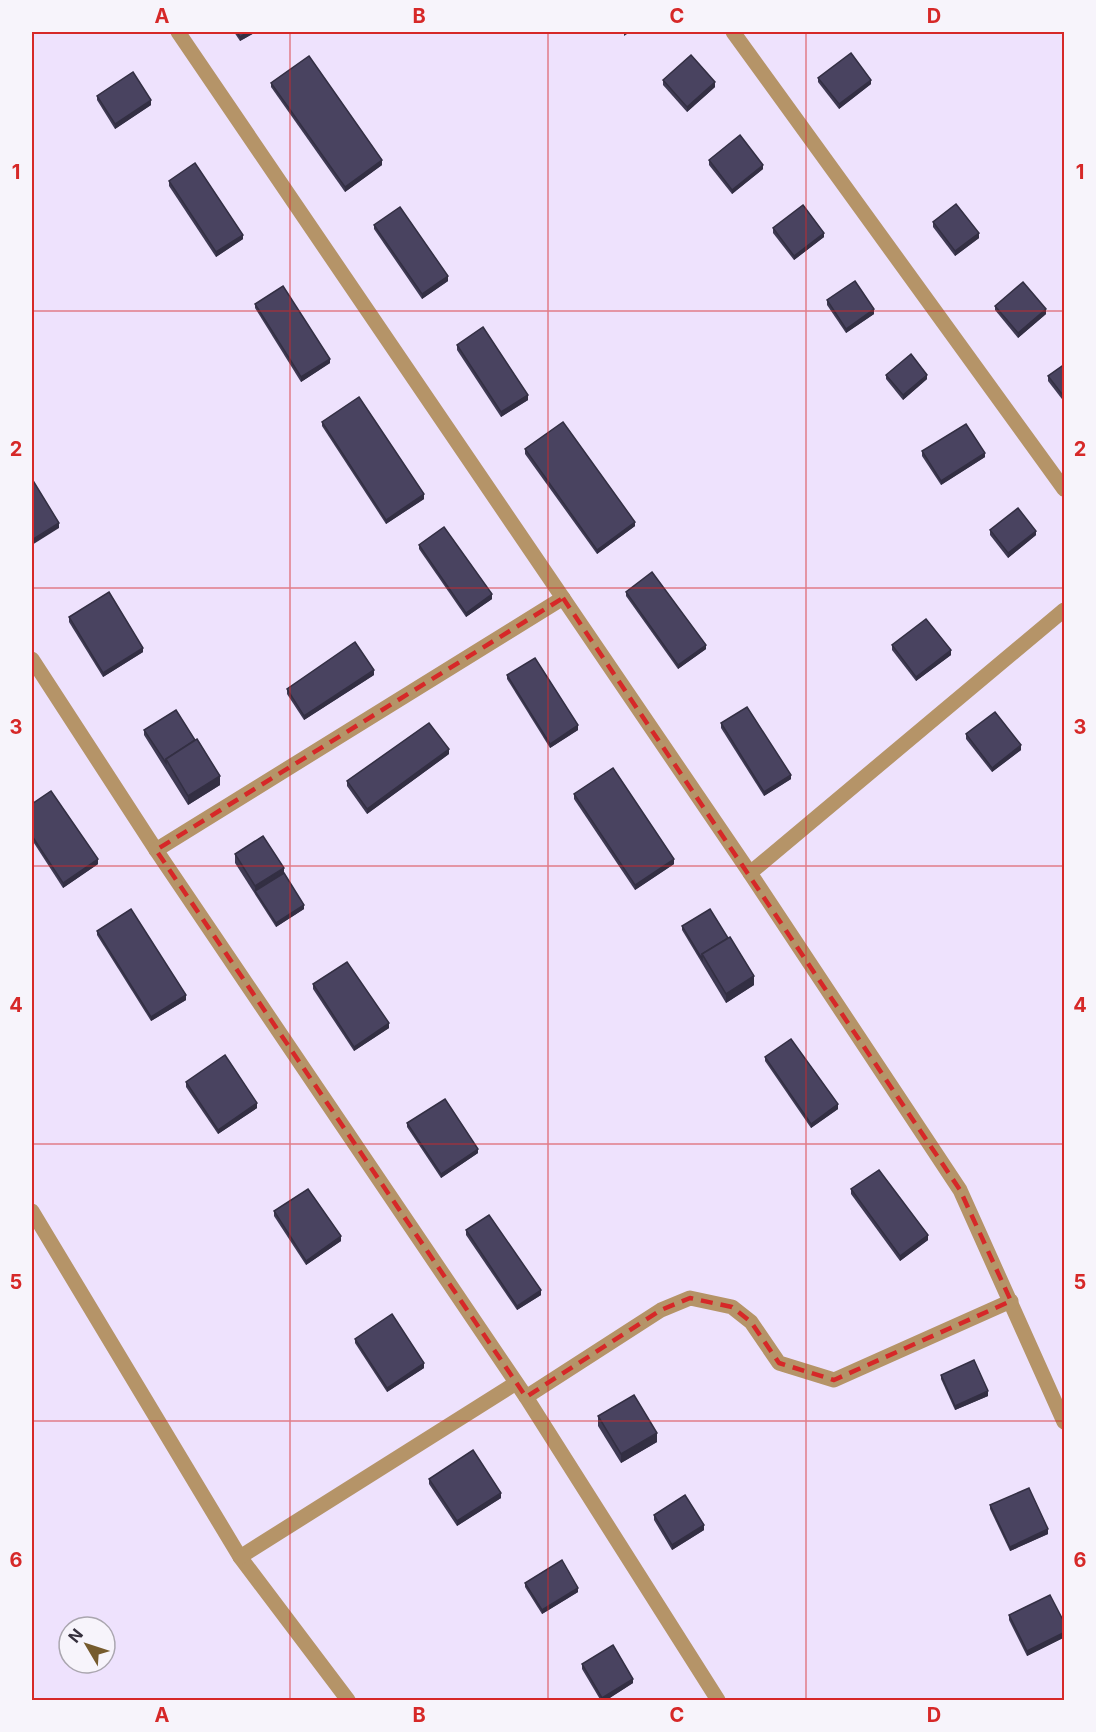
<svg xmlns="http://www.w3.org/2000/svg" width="1096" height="1732" viewBox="0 0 1096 1732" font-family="Inter,sans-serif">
<rect width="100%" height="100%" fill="#eee2fd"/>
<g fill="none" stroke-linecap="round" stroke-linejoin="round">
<!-- minor -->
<g stroke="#b59468" stroke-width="15">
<path d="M178,32L750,873L1064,610"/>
<path d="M733,32L1064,489"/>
<path d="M32,659L156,850L526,1397L718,1700"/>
<path d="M156,850L563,598"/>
<path d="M750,873L960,1190L1064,1422"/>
<path d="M32,1211L240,1557L348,1700"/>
<path d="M526,1397L661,1310L690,1298L732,1307L751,1322L779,1363L834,1380L1011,1301"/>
<path d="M240,1557L516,1383"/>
</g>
</g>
<!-- wall -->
<g fill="#3f3a53">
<path d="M234,32H256L240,41Z"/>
<path d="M818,78L871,84L839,109L818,82Z"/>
<path d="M663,80L715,87L687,112L663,85Z"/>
<path d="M271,83L382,165L345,192L271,87Z"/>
<path d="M97,96L151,105L115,129L97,100Z"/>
<path d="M709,160L763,169L732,194L709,165Z"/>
<path d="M169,181L243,239L216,257L169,186Z"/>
<path d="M933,222L979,238L955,256L933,227Z"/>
<path d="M374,225L448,281L422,299L374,229Z"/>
<path d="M773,228L824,237L794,260L773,233Z"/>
<path d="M827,300L874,314L846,333L827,305Z"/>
<path d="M255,304L330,363L301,382L255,308Z"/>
<path d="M995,306L1046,314L1018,338L995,310Z"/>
<path d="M457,345L528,400L501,417L457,350Z"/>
<path d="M1065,364V403L1048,381V376Z"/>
<path d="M886,375L927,379L903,400L886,379Z"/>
<path d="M322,422L424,499L386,524L322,426Z"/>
<path d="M525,449L635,526L597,554L525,454Z"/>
<path d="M922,451L985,457L941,485L922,456Z"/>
<path d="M990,530L1036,535L1008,558L990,535Z"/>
<path d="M419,545L492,599L466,617L419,549Z"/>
<path d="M626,592L706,649L678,669L626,596Z"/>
<path d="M69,617L143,652L103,677L69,622Z"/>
<path d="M892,645L951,655L916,681L892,650Z"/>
<path d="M374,675L304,720L287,694V689Z"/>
<path d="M507,675L578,730L550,748L507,679Z"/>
<path d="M721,723L791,779L764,796L721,728Z"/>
<path d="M144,730L220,785L188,805L144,735Z"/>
<path d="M966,734L1021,750L992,772L966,739Z"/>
<path d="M449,754L367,814L347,786V781Z"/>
<path d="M574,794L674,864L635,890L574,799Z"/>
<path d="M32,804L98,864L63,888L32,840Z"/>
<path d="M235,854L284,873L304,909L276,927L235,863Z"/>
<path d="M682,926L754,985L726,1003L682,930Z"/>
<path d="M97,931L186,1000L151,1021L97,935Z"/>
<path d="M313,984L389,1028L354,1051L313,989Z"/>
<path d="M765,1057L838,1109L811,1128L765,1061Z"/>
<path d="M186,1082L257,1108L218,1134L186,1087Z"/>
<path d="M407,1123L478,1153L441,1178L407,1127Z"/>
<path d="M851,1189L928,1240L900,1261L851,1194Z"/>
<path d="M274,1211L341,1241L306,1265L274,1216Z"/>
<path d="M466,1230L541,1295L517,1310L466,1235Z"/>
<path d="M355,1339L424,1368L387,1392L355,1343Z"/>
<path d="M941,1375L988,1396L955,1410L941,1379Z"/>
<path d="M598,1416L657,1442L621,1463L598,1426Z"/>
<path d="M429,1479L501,1498L457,1526L429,1484Z"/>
<path d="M990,1505L1048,1534L1010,1551L990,1509Z"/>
<path d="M654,1515L704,1530L672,1550L654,1520Z"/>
<path d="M525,1583L578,1592L542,1614L525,1587Z"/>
<path d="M1009,1615L1065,1624V1637L1027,1656L1009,1620Z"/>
<path d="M582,1664L633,1683L605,1701H601L582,1669Z"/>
</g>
<!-- shaded-wall -->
<g fill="#332f43">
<path d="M248,32H256L240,41V37Z"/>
<path d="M624,32H630L624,36Z"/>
<path d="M871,80V84L839,109V104Z"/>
<path d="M715,82V87L687,112V107Z"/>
<path d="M151,100V105L115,129V124Z"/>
<path d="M382,160V165L345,192V187Z"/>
<path d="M763,165V169L732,194V190Z"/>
<path d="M824,233V237L794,260V256Z"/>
<path d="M979,233V238L955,256V251Z"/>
<path d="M243,235V239L216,257V252Z"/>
<path d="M448,276V281L422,299V294Z"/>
<path d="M874,309V314L846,333V329Z"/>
<path d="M1046,309V314L1018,338V333Z"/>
<path d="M330,359V363L301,382V377Z"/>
<path d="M927,375V379L903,400V395Z"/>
<path d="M528,395V400L501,417V412Z"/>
<path d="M985,453V457L941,485V481Z"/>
<path d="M424,494V499L386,524V520Z"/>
<path d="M635,522V526L597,554V550Z"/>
<path d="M59,523V528L32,545V540Z"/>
<path d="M1036,531V535L1008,558V553Z"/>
<path d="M492,594V599L466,617V613Z"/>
<path d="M706,645V649L678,669V665Z"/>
<path d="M143,648V652L103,677V673Z"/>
<path d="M951,650V655L916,681V677Z"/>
<path d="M374,670V675L304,720V716Z"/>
<path d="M578,725V730L550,748V744Z"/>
<path d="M1021,745V750L992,772V768Z"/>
<path d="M449,749V754L367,814V809Z"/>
<path d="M791,775V779L764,796V792Z"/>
<path d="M220,776V785L188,805V796Z"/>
<path d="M98,859V864L63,888V883Z"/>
<path d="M674,859V864L635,890V885Z"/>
<path d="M284,868V877L255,891V886Z"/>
<path d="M304,905V909L276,927V923Z"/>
<path d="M754,976V985L726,1003V994Z"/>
<path d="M186,995V1000L151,1021V1017Z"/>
<path d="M389,1023V1028L354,1051V1047Z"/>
<path d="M257,1103V1108L218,1134V1130Z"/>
<path d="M838,1104V1109L811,1128V1124Z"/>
<path d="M478,1149V1153L441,1178V1174Z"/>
<path d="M928,1235V1240L900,1261V1256Z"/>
<path d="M341,1236V1241L306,1265V1261Z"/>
<path d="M541,1290V1295L517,1310V1306Z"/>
<path d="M424,1363V1368L387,1392V1388Z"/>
<path d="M988,1391V1396L955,1410V1406Z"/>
<path d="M657,1433V1442L621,1463V1454Z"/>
<path d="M501,1493V1498L457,1526V1521Z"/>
<path d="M704,1525V1530L672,1550V1545Z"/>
<path d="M1048,1529V1534L1010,1551V1547Z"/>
<path d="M578,1588V1592L542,1614V1610Z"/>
<path d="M1065,1632V1637L1027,1656V1651Z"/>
<path d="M633,1679V1683L605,1701H602V1698Z"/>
</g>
<!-- building -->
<g fill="#494360" stroke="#332f43" stroke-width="1.5">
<path d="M237,32H248L240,37Z"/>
<path d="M851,53L871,80L839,104L818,78Z"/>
<path d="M691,55L715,82L687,107L663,80Z"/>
<path d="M309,56L382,160L345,187L271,83Z"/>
<path d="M133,72L151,100L115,124L97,96Z"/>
<path d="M740,135L763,165L732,190L709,160Z"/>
<path d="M195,163L243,235L216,252L169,181Z"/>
<path d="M956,204L979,233L955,251L933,222Z"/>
<path d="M803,205L824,233L794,256L773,228Z"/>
<path d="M400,207L448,276L422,294L374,225Z"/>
<path d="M855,281L874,309L846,329L827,300Z"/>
<path d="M1023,282L1046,309L1018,333L995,306Z"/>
<path d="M283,286L330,359L301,377L255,304Z"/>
<path d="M483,327L528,395L501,412L457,345Z"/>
<path d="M911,354L927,375L903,395L886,375Z"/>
<path d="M1065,364V398L1048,376Z"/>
<path d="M359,397L424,494L386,520L322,422Z"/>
<path d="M563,422L635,522L597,550L525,449Z"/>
<path d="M966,424L985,453L941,481L922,451Z"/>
<path d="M32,479L59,523L32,540Z"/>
<path d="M1018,508L1036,531L1008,553L990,530Z"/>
<path d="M444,527L492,594L466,613L419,545Z"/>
<path d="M652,572L706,645L678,665L626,592Z"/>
<path d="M109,592L143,648L103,673L69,617Z"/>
<path d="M926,619L951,650L916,677L892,645Z"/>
<path d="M355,642L374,670L304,716L287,689Z"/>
<path d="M535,658L578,725L550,744L507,675Z"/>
<path d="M747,707L791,775L764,792L721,723Z"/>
<path d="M176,710L195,740L166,759V763L144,730Z"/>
<path d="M995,712L1021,745L992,768L966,734Z"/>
<path d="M429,723L449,749L367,809L347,781Z"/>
<path d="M197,739L220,776L188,796L166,759Z"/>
<path d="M613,768L674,859L635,885L574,794Z"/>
<path d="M51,791L98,859L63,883L32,836V804Z"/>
<path d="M263,836L284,868L255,886L235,854Z"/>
<path d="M284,873L304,905L276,923L255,891Z"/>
<path d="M131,909L186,995L151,1017L97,931Z"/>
<path d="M710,909L728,938L702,954V959L682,926Z"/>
<path d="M730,937L754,976L726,994L702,954Z"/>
<path d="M347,962L389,1023L354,1047L313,984Z"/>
<path d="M791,1039L838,1104L811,1124L765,1057Z"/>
<path d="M225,1055L257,1103L218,1130L186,1082Z"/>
<path d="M445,1099L478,1149L441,1174L407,1123Z"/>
<path d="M879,1170L928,1235L900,1256L851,1189Z"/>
<path d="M308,1189L341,1236L306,1261L274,1211Z"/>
<path d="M489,1215L541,1290L517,1306L466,1230Z"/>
<path d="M392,1314L424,1363L387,1388L355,1339Z"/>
<path d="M974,1360L988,1391L955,1406L941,1375Z"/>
<path d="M634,1395L657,1433L621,1454L598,1416Z"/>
<path d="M473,1450L501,1493L457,1521L429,1479Z"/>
<path d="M1029,1488L1048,1529L1010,1547L990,1505Z"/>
<path d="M685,1495L704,1525L672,1545L654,1515Z"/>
<path d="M562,1560L578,1588L542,1610L525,1583Z"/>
<path d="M1050,1595L1065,1624V1632L1027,1651L1009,1615Z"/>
<path d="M613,1645L633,1679L602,1698L582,1664Z"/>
</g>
<!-- marked area -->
<path fill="none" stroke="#d62828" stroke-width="4.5" stroke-dasharray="12 8" stroke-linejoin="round" d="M563,598L960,1190L1011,1301L834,1380L779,1363L751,1322L732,1307L690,1298L661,1310L526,1397L156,850Z"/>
<!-- grid -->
<path fill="none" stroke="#d62828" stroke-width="1.5" stroke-opacity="0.55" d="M290,32V1700M548,32V1700M806,32V1700M32,311H1064M32,588H1064M32,866H1064M32,1144H1064M32,1421H1064"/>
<!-- border -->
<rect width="1096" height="1732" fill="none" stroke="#f7f4fb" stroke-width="66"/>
<!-- north arrow -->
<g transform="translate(87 1645) rotate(309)"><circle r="28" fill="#f7f4fb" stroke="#aaa6af" stroke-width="1.5"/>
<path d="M0-4.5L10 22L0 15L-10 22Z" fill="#765b2d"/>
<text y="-9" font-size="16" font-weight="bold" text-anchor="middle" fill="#36303d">N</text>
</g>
<rect x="33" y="33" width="1030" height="1666" fill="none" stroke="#d62828" stroke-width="2"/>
<g font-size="20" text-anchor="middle" font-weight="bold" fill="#d62828">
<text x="162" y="23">A</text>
<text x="419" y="23">B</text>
<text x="677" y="23">C</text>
<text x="934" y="23">D</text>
<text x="16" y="179">1</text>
<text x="1080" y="179">1</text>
<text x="16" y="456">2</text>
<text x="1080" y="456">2</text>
<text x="16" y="734">3</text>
<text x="1080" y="734">3</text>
<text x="16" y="1012">4</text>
<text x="1080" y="1012">4</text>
<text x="16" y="1289">5</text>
<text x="1080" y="1289">5</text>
<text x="16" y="1567">6</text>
<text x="1080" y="1567">6</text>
<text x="162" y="1722">A</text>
<text x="419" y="1722">B</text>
<text x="677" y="1722">C</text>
<text x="934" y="1722">D</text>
</g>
</svg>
